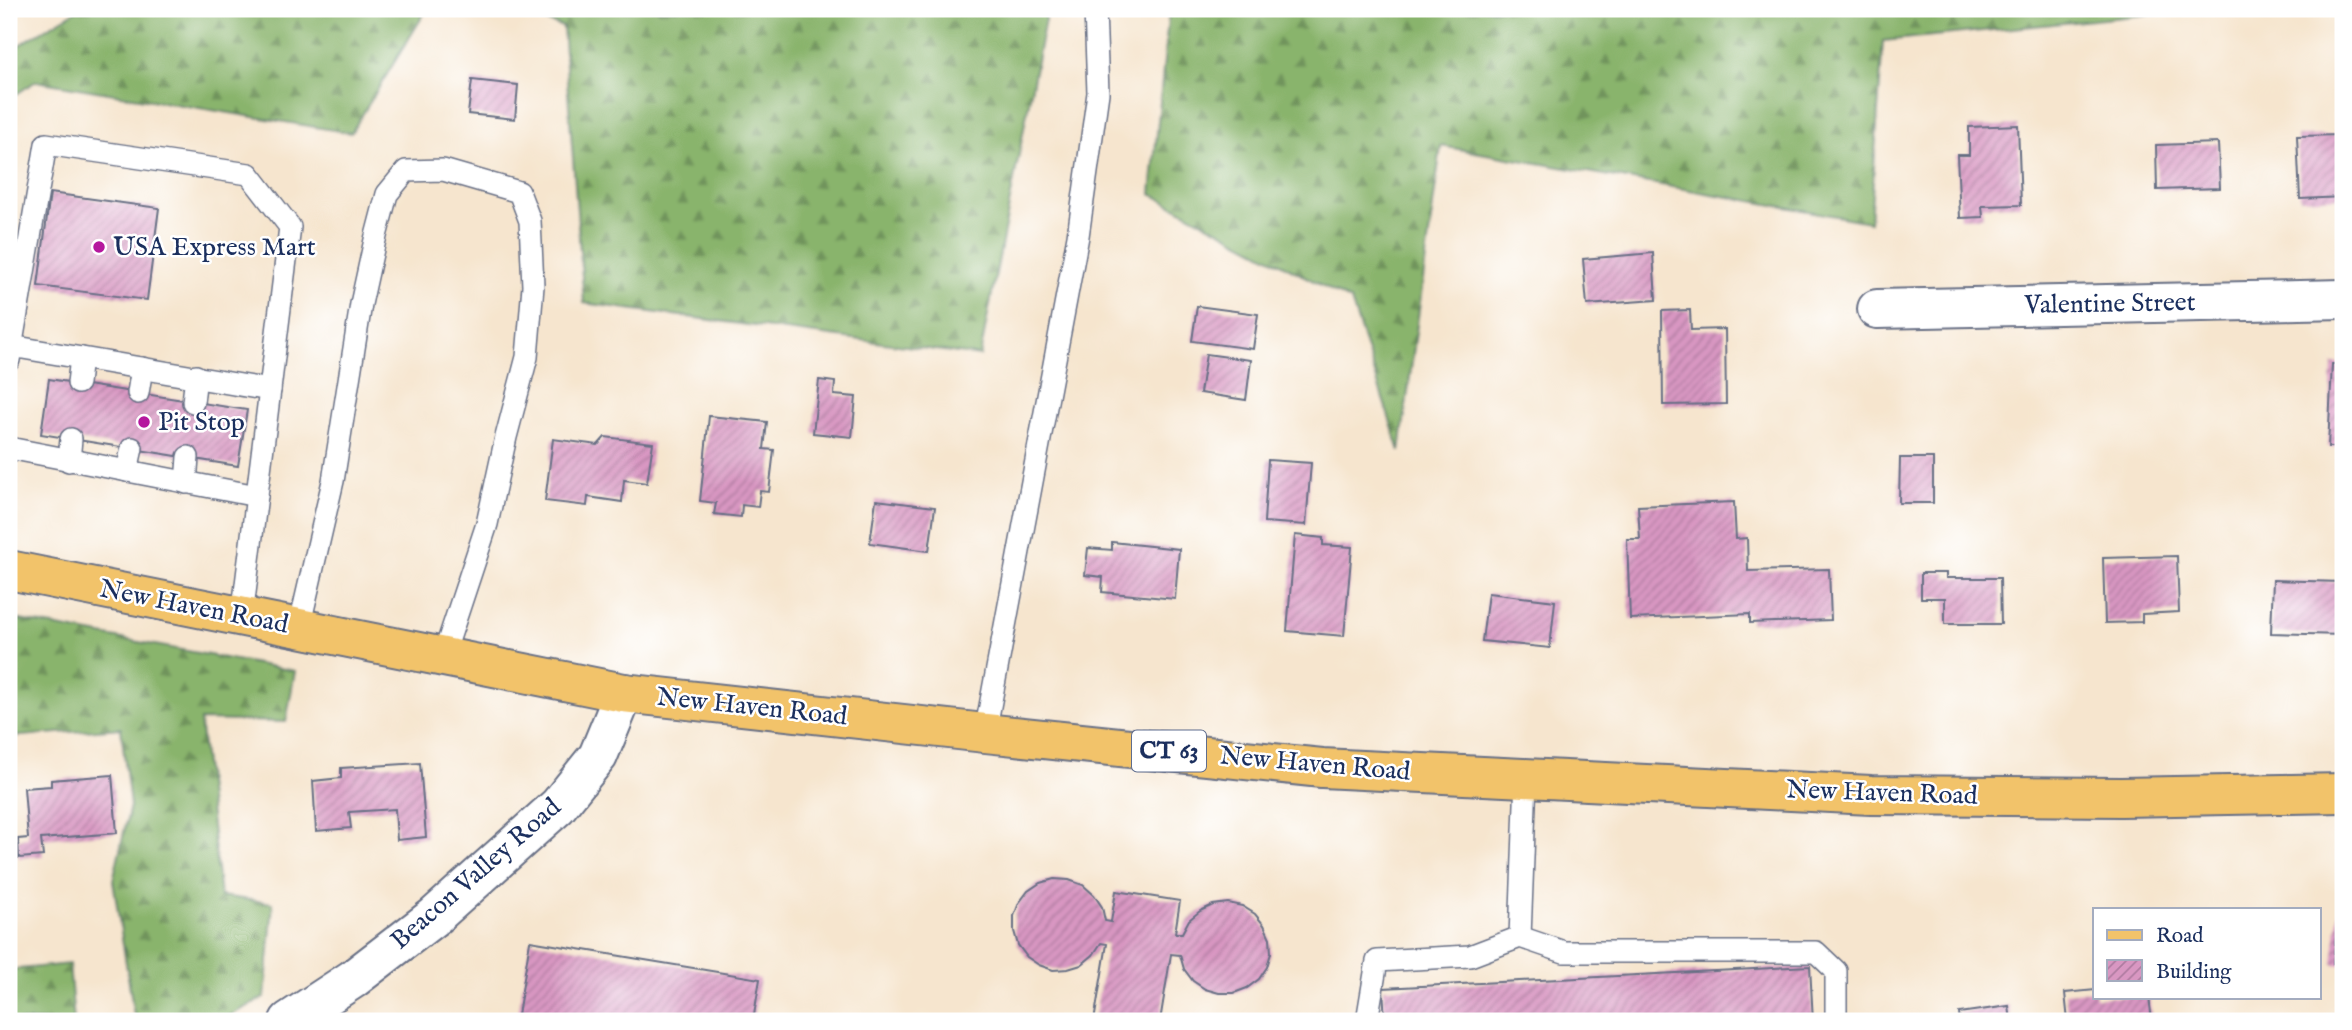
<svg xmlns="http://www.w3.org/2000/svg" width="2352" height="1030" viewBox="0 0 2352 1030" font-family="'IM FELL English',serif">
<defs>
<pattern id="forest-firs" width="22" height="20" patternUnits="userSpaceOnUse" patternTransform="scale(1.75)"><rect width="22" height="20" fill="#89b46c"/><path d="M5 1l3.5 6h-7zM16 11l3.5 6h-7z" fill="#6f935c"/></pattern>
<pattern id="building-hatch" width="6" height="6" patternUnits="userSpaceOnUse" patternTransform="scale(1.75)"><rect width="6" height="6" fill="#d997c2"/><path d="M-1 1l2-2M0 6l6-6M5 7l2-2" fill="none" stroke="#af7ca1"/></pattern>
</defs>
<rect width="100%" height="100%" fill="#fff"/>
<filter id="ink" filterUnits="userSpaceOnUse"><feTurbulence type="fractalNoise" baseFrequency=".0143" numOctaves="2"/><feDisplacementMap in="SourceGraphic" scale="14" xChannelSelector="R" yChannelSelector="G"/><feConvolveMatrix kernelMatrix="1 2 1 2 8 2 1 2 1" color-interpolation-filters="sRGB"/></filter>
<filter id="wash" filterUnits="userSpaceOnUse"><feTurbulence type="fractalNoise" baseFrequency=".00686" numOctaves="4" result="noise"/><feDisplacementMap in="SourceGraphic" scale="28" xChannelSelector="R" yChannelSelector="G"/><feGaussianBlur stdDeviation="1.57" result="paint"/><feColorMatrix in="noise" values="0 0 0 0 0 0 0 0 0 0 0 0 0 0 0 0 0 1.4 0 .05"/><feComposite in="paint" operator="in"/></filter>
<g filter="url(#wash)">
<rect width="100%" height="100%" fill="#f6e5ce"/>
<!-- forest -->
<g fill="url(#forest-firs)" stroke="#527265" stroke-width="2">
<path d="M79,9H427L351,133L36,81L9,99V51Z"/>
<path d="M511,9H1047L980,356L584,303L563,27Z"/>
<path d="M1169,9H2204L1883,41L1870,222L1441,146L1400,451L1351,301L1151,194Z"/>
<path d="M9,618L295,671L286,722L200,720L220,896L273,903L265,997L220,1021H135L113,880L130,806L121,728L9,737Z"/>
<path d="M69,964L74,1021H9V970Z"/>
</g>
<g id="blocks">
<!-- building -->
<g fill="url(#building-hatch)">
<path d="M472,80L518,85L515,119L468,114Z"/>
<path d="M2018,125L2021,205L1982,206L1983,217L1960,218L1957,155H1969V127Z"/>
<path d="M2343,135V197L2300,199L2297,136Z"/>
<path d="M2218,143L2220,188L2157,190L2156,145Z"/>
<path d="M50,193L159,208L147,300L38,286Z"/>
<path d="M1653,253L1656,300L1587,305L1583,259Z"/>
<path d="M1197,306L1258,314L1253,349L1192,341Z"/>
<path d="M1690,310L1691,330L1725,329L1726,404L1663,405L1662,311Z"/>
<path d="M1206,354L1251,360L1246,400L1200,393Z"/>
<path d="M2332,364H2343V447H2328Z"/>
<path d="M49,379L247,410L238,466L41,434Z"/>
<path d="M819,380L835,382L834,395L856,397L852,437L813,433Z"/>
<path d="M709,416L767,422L764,449L774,450L769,492L760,491L758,507L742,505L741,517L714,514L716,503L700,501Z"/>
<path d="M605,437L653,443L647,483L624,480L622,502L588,497L587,506L545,501L553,439L598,445Z"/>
<path d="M1900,458H1933V503H1899Z"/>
<path d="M1268,460L1311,463L1306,525L1264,522Z"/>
<path d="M876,500L935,507L929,551L870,543Z"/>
<path d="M1734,502L1736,539L1747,538L1748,571L1829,569L1831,620L1750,623V614L1630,619L1627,539H1640L1638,506Z"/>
<path d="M1295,535L1323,538V545L1352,547L1344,636L1287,631Z"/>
<path d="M1112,542L1179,549L1175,599L1102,592L1103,577L1085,575L1088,548L1112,550Z"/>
<path d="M2177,556L2179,612L2142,614V622L2105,623L2103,558Z"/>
<path d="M1921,573H1946V578H2000L2001,624H1945V598H1921Z"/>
<path d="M2273,580L2343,582V635L2271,633Z"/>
<path d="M1488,593L1555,601L1550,648L1482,641Z"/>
<path d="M420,763L426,837L397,840L395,809L349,812L351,828L316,831L313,781L341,778V768Z"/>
<path d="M112,775L117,833L41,839L43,856L19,858L18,839L28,838L24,788L51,786V780Z"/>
<path d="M1054,879L1069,880L1083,885L1094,895L1102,907L1105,921L1111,922L1116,891L1180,901L1175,933H1182L1189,920L1200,911L1213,905L1228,903L1242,906L1255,914L1264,925L1270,938L1271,953L1267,967L1259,979L1247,988L1234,993H1219L1205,989L1193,981L1184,969L1180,955L1171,954L1160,1021H1094L1107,944L1101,943L1093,955L1081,965L1068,969L1053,970L1039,965L1027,957L1018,945L1014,931V916L1019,903L1028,891L1040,883Z"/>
<path d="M2339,908H2343V965L2333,964Z"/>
<path d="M530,941L760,979L753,1021H517Z"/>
<path d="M1810,966L1813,1021H1385L1383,988Z"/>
<path d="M2095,990V997H2149L2152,1021H2068L2065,993Z"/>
<path d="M2009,1006L2011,1021H1960L1959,1013Z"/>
</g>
</g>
</g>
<g filter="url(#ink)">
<use href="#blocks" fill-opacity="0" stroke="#686f85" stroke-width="2"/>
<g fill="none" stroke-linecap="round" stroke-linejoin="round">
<!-- lane casing -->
<g stroke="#686f85" stroke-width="24">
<g id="lane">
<path d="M11,346L270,390"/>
<path d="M9,360L46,144L249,174L290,227L242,617"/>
<path d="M78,383L81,358"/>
<path d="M138,393L142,368"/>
<path d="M193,402L196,376"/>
<path d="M9,448L257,496"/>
<path d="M69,461L71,439"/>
<path d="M127,471L132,448"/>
<path d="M186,483L188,457"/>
<path d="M299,628L333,481L361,304L375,240L387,194L406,171L443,170L519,192L530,221L533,286L527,357L506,437L487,524L443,657"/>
<path d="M985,733L1078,236L1098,93L1095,9"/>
<path d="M1520,937L1526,778"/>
<path d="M1367,1021L1377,961L1470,956L1520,937L1564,952H1816L1836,971V1021"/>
</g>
</g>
<!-- street casing -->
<g stroke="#686f85" stroke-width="42">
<g id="street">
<path d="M1877,309L2343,299"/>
<path d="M289,1021L353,979L435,916L558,806L598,756L624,693"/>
</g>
</g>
<!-- primary casing -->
<g stroke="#686f85" stroke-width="42">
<path id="primary" d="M9,570L624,693L985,733L1322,768L1871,795L2121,797L2343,793"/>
</g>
<!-- lane -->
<use href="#lane" stroke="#fff" stroke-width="21"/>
<!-- street -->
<use href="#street" stroke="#fff" stroke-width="38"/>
<!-- primary -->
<use href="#primary" stroke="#f2c36a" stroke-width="38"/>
</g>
</g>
<!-- markers -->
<g fill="#b5179e" stroke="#fff" stroke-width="2.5">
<circle cx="99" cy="247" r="7"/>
<circle cx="144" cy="422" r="7"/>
</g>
<g text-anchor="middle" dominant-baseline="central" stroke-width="5" stroke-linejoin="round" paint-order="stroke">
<!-- shield labels -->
<rect fill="#fff" stroke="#5f6d8e" stroke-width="2" x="1132" y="730.5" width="74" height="41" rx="5"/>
<g font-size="24" font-weight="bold" fill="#1b2f5e">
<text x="1169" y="751">CT 63</text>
</g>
<!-- poi labels -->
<g font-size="26" fill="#1b2f5e" stroke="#fff" text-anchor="start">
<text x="113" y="247">USA Express Mart</text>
<text x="158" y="422">Pit Stop</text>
</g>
<!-- street labels -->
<g font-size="26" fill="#1b2f5e" stroke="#fff">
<text transform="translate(2110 304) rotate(-1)">Valentine Street</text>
<text transform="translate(194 607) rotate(11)">New Haven Road</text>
<text transform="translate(752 707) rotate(6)">New Haven Road</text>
<text transform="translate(1315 764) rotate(5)">New Haven Road</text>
<text transform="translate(1882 793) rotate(2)">New Haven Road</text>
<text transform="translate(476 874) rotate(-41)">Beacon Valley Road</text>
</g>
</g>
<!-- margin -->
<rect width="2352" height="1030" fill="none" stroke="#fff" stroke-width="35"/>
<!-- legend -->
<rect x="2093" y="908" width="228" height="91" fill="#ffffff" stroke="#a4acbf" stroke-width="2"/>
<rect x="2107" y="930" width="35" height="10" fill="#f2c36a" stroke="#a4acbf" stroke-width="2"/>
<text x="2156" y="942" font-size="21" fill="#1b2f5e">Road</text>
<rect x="2107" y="960" width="35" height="21" fill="url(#building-hatch)" stroke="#a4acbf" stroke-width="2"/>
<text x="2156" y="978" font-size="21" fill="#1b2f5e">Building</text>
</svg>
